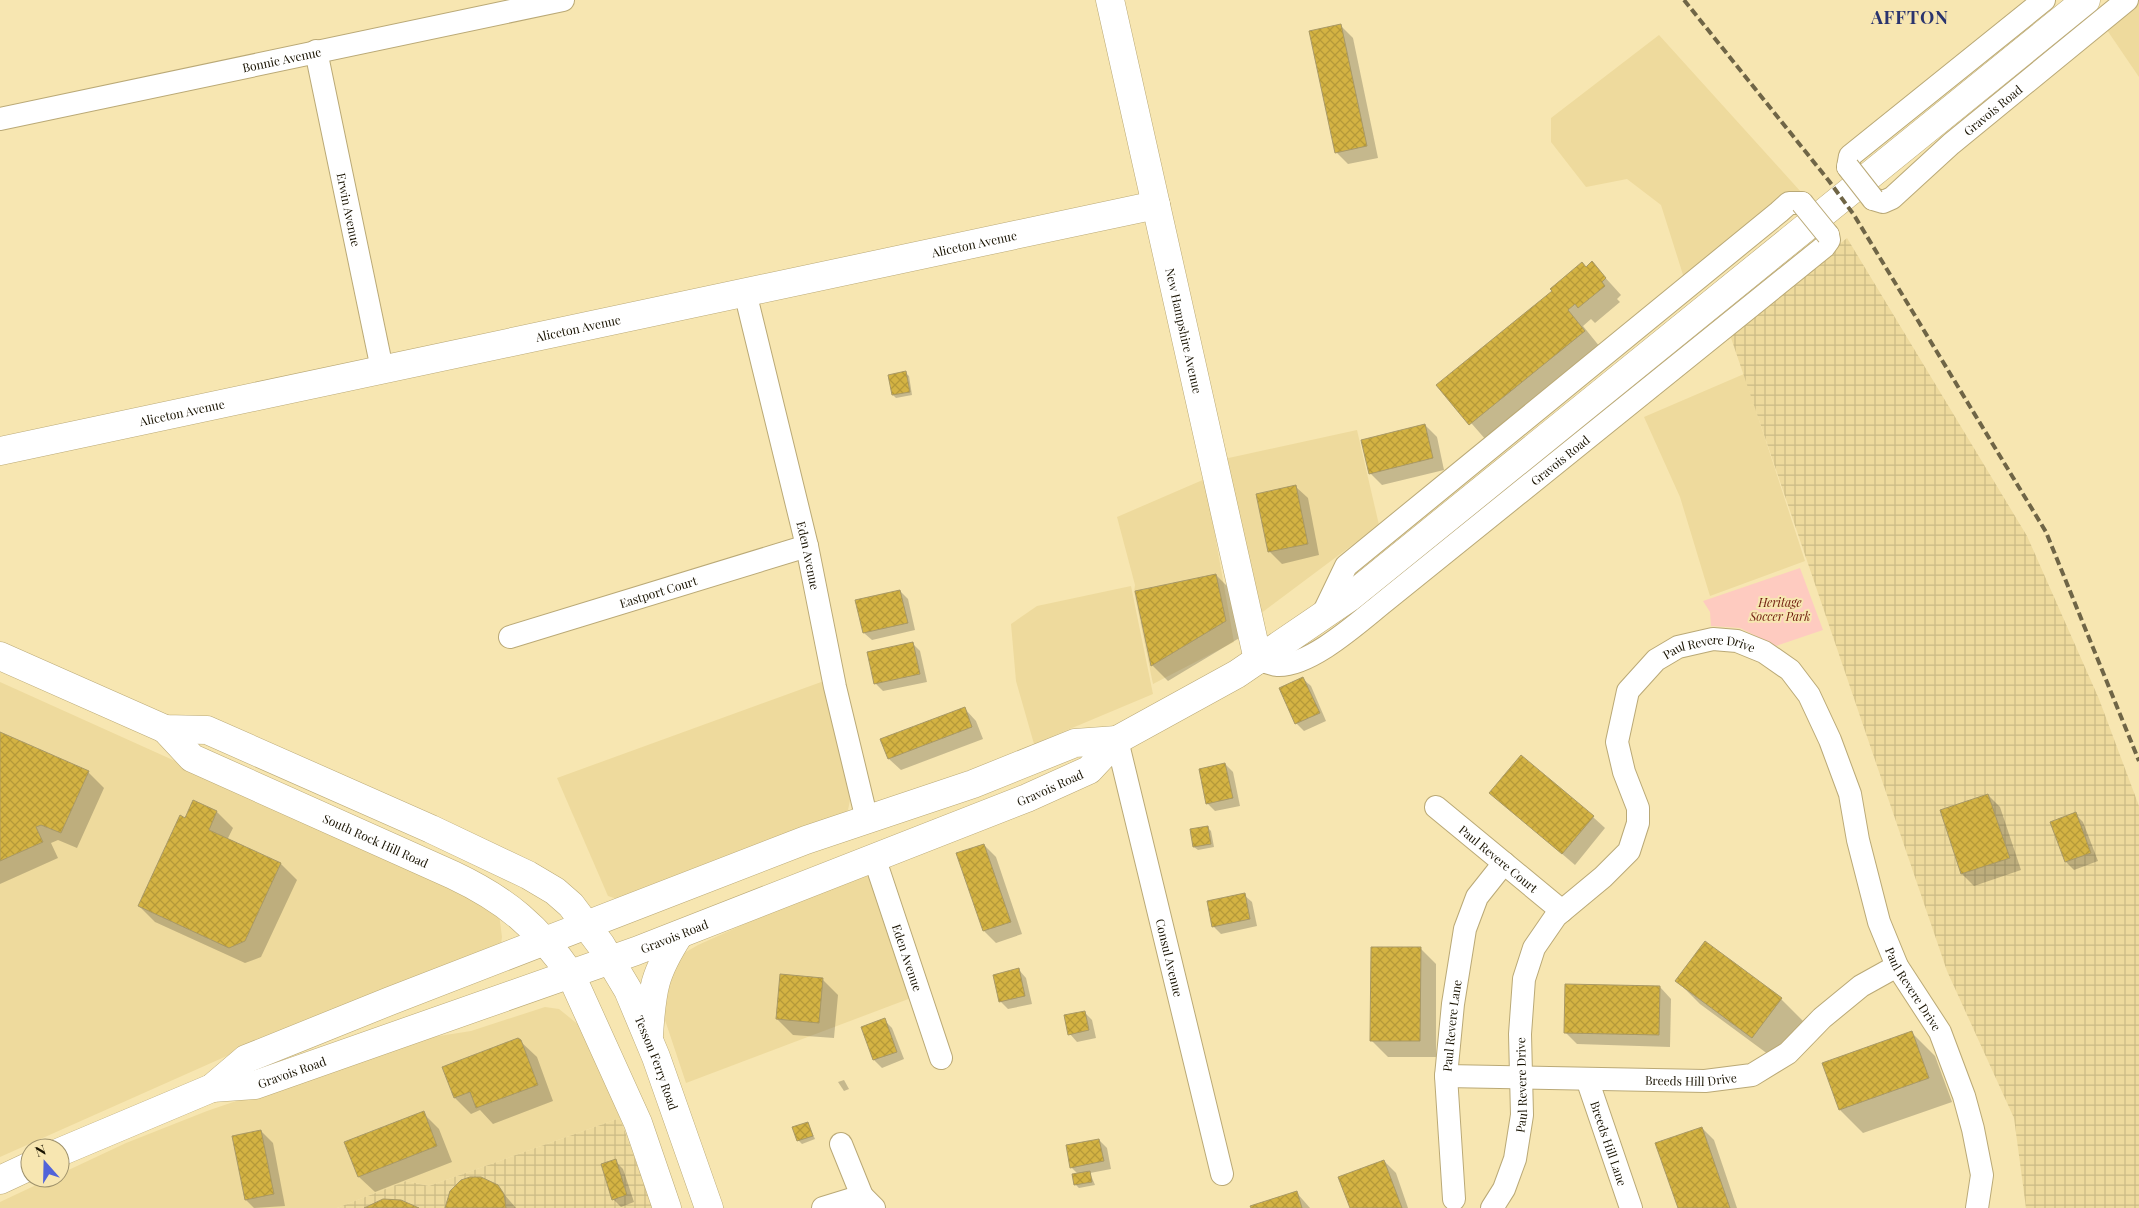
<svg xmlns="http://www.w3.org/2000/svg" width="2139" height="1208" viewBox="0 0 2139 1208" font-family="'Playfair Display',serif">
<defs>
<pattern id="industrial-grid" width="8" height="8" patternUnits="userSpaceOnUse" patternTransform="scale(1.25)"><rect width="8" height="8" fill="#eeda9d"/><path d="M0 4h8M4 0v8" fill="none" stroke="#cbba85"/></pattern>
<pattern id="building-cross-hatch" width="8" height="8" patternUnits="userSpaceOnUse" patternTransform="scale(1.25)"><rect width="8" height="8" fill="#d4b343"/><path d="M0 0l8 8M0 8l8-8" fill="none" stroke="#b59939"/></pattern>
</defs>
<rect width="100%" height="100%" fill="#f7e6b1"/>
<!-- built -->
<g fill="#eeda9d">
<path d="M2139,2V77L2107,30Z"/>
<path d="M1659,35L1801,192L1684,278L1661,205L1627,179L1586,187L1551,142V118Z"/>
<path d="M1744,374L1805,561L1710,596L1680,497L1644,417Z"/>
<path d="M1357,430L1379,525L1260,614L1224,459Z"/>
<path d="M1205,479L1234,642L1153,684L1134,592L1135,585L1117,517Z"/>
<path d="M1131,586L1153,694L1034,744L1016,681L1011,624L1037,606Z"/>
<path d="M824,681L850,800L848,810L842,817L617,899L608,896L557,778Z"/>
<path d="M0,682L490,903L499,914L502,937L501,944L247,1047L0,1157Z"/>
<path d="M872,873L911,998L686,1083L661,1008L679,956L698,945L796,901Z"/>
<path d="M545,1007L559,1009L585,1030L620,1118L429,1186L406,1181L337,1208H0V1202L51,1178H60V1174L126,1143L207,1111L414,1040L471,1031Z"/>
</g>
<!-- industrial -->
<g fill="url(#industrial-grid)">
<path d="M1847,238L2027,536L2099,699L2139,806V1208H2026L2014,1118L1947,971L1730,335Z"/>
<path d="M620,1118L653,1208H337L406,1181L429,1186Z"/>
</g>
<!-- green -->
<path fill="#fecbc0" d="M1800,568L1823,630L1776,646L1740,628L1711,626L1710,612L1703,601Z"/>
<!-- shadow -->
<g fill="#0003">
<path d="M1341,26L1353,38L1378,158L1348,164L1336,152Z"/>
<path d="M1592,263L1621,295L1617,299L1620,302L1595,323L1591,319L1583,326L1600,347L1486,440L1438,385L1553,291Z"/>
<path d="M905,373L909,376L912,395L896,398L893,395Z"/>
<path d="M1425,425L1437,437L1444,470L1382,485L1370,473Z"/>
<path d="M1296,487L1308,498L1319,555L1282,564L1270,552L1257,495Z"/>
<path d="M1216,575L1232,591L1241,637L1168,681L1152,665Z"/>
<path d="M900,591L908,599L915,630L872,640L864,633Z"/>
<path d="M912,643L920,651L927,682L883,691L875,683Z"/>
<path d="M1303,679L1311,686L1326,721L1304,731L1296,723L1281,689Z"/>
<path d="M965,709L976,721L983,739L901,770L889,759Z"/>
<path d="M0,734L88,772L104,788L77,848L58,840L51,843L58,858L0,884Z"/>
<path d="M1225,764L1233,772L1240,806L1215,811L1207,803Z"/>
<path d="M1491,793L1593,817L1605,828L1575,865Z"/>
<path d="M1988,795L2000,807L2021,870L1974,886L1962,874Z"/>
<path d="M194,802L217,812L233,828L227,840L281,864L297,880L261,957L245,963L155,922L139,906Z"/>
<path d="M2075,814L2083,822L2098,861L2074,870L2066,862L2052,823Z"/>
<path d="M1207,827L1211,831L1214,847L1198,850L1194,847Z"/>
<path d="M984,845L996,857L1022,934L996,943L984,931L958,854Z"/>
<path d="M1244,895L1252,902L1257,926L1221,934L1213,926Z"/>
<path d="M1420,948L1436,964V1057H1388L1372,1041Z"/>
<path d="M1019,970L1026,978L1032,1004L1008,1009L1001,1002Z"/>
<path d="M822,979L838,995L834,1038L793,1035L777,1019Z"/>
<path d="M1677,981L1781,999L1804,1022L1776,1060L1700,1004Z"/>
<path d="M1660,987L1671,999L1670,1047L1577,1044L1565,1032Z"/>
<path d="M1084,1012L1092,1020L1096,1038L1077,1042L1070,1034Z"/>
<path d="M884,1020L892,1028L904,1059L882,1068L874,1060L862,1028Z"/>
<path d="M1912,1033L1935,1056L1952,1102L1863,1133L1840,1110Z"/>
<path d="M520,1041L537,1057L553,1101L493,1124L480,1110L471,1114L455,1098L443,1068Z"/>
<path d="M844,1080L849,1089L844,1091L838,1082Z"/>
<path d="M423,1113L439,1129L452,1162L375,1192L359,1177Z"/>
<path d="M808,1123L815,1139L802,1144L798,1140Z"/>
<path d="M1702,1128L1714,1140L1737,1208H1679Z"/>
<path d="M261,1131L273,1143L285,1206L254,1208L246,1200Z"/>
<path d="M1099,1140L1107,1148L1111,1169L1090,1173L1095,1185L1079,1188L1076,1185L1078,1174L1071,1167Z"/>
<path d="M615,1161L623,1169L634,1202L621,1207L613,1199Z"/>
<path d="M1384,1161L1396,1173L1408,1208H1351Z"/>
<path d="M497,1186L516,1208H447L451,1191Z"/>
<path d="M1296,1192L1310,1208H1252Z"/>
</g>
<!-- building -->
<g fill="url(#building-cross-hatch)" stroke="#a99966">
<path d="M1341,24L1367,146L1335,153L1309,31Z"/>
<path d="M1592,261L1606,278L1602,282L1605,286L1578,308L1575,304L1568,310L1585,331L1469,425L1436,385L1552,291L1550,289L1582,262L1586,267Z"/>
<path d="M906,371L910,392L892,395L888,375Z"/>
<path d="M1425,424L1433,458L1369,474L1361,440Z"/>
<path d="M1296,485L1308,544L1268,552L1256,494Z"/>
<path d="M1216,574L1226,621L1151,666L1135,591Z"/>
<path d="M900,590L908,623L863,633L855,600Z"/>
<path d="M913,642L920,674L874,684L867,652Z"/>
<path d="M1303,677L1320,713L1295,724L1279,688Z"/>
<path d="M965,707L972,727L888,759L880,739Z"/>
<path d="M0,732L89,771L61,833L41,825L36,827L43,842L0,861Z"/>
<path d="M1521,755L1594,816L1562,854L1489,793Z"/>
<path d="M1225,763L1233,798L1206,804L1199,769Z"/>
<path d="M1988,794L2010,858L1961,874L1940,810Z"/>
<path d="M193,800L217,811L209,830L281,863L245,941L229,948L138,906L180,815L185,818Z"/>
<path d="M2076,812L2091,853L2065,862L2050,822Z"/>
<path d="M1208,826L1211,844L1193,847L1190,829Z"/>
<path d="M984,844L1011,922L983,931L956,853Z"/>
<path d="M1245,893L1250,919L1212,927L1207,901Z"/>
<path d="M1705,941L1782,998L1752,1038L1675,981Z"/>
<path d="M1371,947H1421L1420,1041H1370Z"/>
<path d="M1019,968L1025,996L999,1002L993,975Z"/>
<path d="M780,974L823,978L819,1023L776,1019Z"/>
<path d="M1565,984L1660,986L1659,1035L1564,1033Z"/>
<path d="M1085,1011L1089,1030L1068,1035L1064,1015Z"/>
<path d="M885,1018L897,1052L873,1060L861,1027Z"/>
<path d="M1912,1031L1929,1078L1839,1110L1822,1063Z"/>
<path d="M518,1038L521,1040L538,1085L476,1108L470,1092L454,1098L442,1067Z"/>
<path d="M424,1111L437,1146L358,1177L344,1142Z"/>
<path d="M808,1122L813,1136L797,1141L792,1127Z"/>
<path d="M1702,1127L1730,1208H1678L1655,1143Z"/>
<path d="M261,1130L274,1194L245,1200L232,1136Z"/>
<path d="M1099,1139L1104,1161L1070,1168L1066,1145Z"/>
<path d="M616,1159L627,1195L612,1200L601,1164Z"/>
<path d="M1384,1160L1402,1208H1350L1338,1177Z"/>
<path d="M1090,1171L1092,1182L1074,1185L1072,1174Z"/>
<path d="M470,1177H481L498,1185L504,1194L506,1208H445L450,1191L461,1180Z"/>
<path d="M1297,1191L1302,1208H1251L1250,1206Z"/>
<path d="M383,1199L401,1200L419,1208H364Z"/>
</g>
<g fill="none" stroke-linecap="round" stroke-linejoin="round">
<!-- street casing -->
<g stroke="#baa976" stroke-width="24">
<g id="street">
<path id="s1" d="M316,51L382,369"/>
<path id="s2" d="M0,119L563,0"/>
<path d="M1848,167L1850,156L2044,0"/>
<path id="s3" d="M1873,199L1883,202L1892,198L1951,144L2127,0"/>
<path id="s4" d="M745,292L807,546L835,687L867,820"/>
<path d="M1321,618L1346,566L1779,212L1789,203H1802"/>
<path id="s5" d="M510,637L807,546"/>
<path id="s6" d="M1258,660C1264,661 1271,664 1277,665C1310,667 1359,622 1384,602L1824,247L1829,240L1828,235"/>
<path id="s7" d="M1117,740L1222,1174"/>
<path id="s8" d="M1436,807L1562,911"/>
<path id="s9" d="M874,857L941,1058"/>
<path id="s10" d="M1446,1076L1705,1081L1752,1075L1788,1053L1822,1018L1861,986L1897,966"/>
<path id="s11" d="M1587,1079L1631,1208"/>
<path d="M841,1144L862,1196"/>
<path id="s12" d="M1454,1199L1446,1076L1453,1004L1465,929L1477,897L1504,863"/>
<path d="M823,1208L862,1196L874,1208"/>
<path id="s13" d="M1492,1208L1504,1189L1515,1159L1522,1115L1520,1034L1524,979L1534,948L1556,916L1603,877L1629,851L1638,823V808L1624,772L1617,742L1628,691L1656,660L1678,647L1713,639L1737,641L1764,652L1790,670L1809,695L1830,740L1850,794L1858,840L1879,922L1897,966L1940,1032L1964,1096L1973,1129L1982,1175L1977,1208"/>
</g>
</g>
<!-- secondary casing -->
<g stroke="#baa976" stroke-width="29">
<g id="secondary">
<path id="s14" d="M1110,0L1258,660"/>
<path id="s15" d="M0,451L1156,205"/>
</g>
</g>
<!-- primary casing -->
<g stroke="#baa976" stroke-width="29">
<g id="primary">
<path id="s16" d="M0,656L165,729L207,730L431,829L528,875L555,891L571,905L601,945L628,990L656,1057L709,1208"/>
<path id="s17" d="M165,729L192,758L453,875C506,900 538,927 571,975L638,1123L667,1208"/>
<path d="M649,1035C652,989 654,974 679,935"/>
<path id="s18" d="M212,1088L255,1085L636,951L1027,798L1089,770L1117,740L1237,674L1350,597L2086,0"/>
<path d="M60,1152L212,1088L246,1059L390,1001L806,840L973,784L1075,743L1117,740"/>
<path d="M0,1180L30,1166"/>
</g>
</g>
<!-- street -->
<use href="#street" stroke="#fff" stroke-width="22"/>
<!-- secondary -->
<use href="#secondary" stroke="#fff" stroke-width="28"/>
<!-- primary -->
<use href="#primary" stroke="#fff" stroke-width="28"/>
<!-- rail -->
<path stroke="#6f6546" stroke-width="4" stroke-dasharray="8 4" stroke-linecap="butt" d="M1684,0L1829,181L1854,215L2046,532L2139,761"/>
<!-- street-bridge casing -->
<g stroke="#baa976" stroke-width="24" stroke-linecap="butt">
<g id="street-bridge">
<path d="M1848,167L1873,199"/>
<path d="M1802,203L1828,235"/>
</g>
</g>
<!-- street-bridge -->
<use href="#street-bridge" stroke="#fff" stroke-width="22"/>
</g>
<g text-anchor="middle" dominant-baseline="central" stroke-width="4" stroke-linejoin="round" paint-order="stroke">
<!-- street labels -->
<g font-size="12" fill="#181201" stroke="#f7e6b1">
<text stroke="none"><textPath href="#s2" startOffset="288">Bonnie Avenue</textPath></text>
<text stroke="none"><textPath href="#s3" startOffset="154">Gravois Road</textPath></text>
<text stroke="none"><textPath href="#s1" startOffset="162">Erwin Avenue</textPath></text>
<text stroke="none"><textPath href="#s15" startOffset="996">Aliceton Avenue</textPath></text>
<text stroke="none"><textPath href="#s15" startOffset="591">Aliceton Avenue</textPath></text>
<text stroke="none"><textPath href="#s14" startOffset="339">New Hampshire Avenue</textPath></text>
<text stroke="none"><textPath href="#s15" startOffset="186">Aliceton Avenue</textPath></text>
<text stroke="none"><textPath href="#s6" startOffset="372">Gravois Road</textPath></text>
<text stroke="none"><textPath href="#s4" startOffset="271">Eden Avenue</textPath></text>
<text stroke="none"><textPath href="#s5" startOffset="155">Eastport Court</textPath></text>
<text stroke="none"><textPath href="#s13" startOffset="669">Paul Revere Drive</textPath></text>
<text stroke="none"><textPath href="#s18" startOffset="892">Gravois Road</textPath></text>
<text stroke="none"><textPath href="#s17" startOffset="241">South Rock Hill Road</textPath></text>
<text stroke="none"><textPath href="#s8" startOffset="81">Paul Revere Court</textPath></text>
<text stroke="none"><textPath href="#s18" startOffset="488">Gravois Road</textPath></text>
<text stroke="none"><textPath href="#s7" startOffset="224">Consul Avenue</textPath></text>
<text stroke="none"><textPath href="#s9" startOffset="106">Eden Avenue</textPath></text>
<text stroke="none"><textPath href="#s13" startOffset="1104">Paul Revere Drive</textPath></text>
<text stroke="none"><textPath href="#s12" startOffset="174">Paul Revere Lane</textPath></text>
<text stroke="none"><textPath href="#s16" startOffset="808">Tesson Ferry Road</textPath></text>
<text stroke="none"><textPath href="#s18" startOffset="82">Gravois Road</textPath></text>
<text stroke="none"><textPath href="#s10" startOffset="245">Breeds Hill Drive</textPath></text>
<text stroke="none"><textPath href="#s13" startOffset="129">Paul Revere Drive</textPath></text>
<text stroke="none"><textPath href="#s11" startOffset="68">Breeds Hill Lane</textPath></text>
</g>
<!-- park labels -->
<g font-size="12" font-style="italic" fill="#6d1b0c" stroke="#f7e6b1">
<text x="1780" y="602">Heritage<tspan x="1780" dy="14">Soccer Park</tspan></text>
</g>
<!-- district labels -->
<g font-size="18" font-weight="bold" letter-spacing="1" fill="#2a346e" stroke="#f7e6b1">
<text x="1910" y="17">AFFTON</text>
</g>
</g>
<!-- north arrow -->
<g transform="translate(45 1163) rotate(340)"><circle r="24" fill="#f7e6b1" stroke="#9e916b"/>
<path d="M0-4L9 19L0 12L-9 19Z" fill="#5163d9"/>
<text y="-8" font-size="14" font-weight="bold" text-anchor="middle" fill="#181201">N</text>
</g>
</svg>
